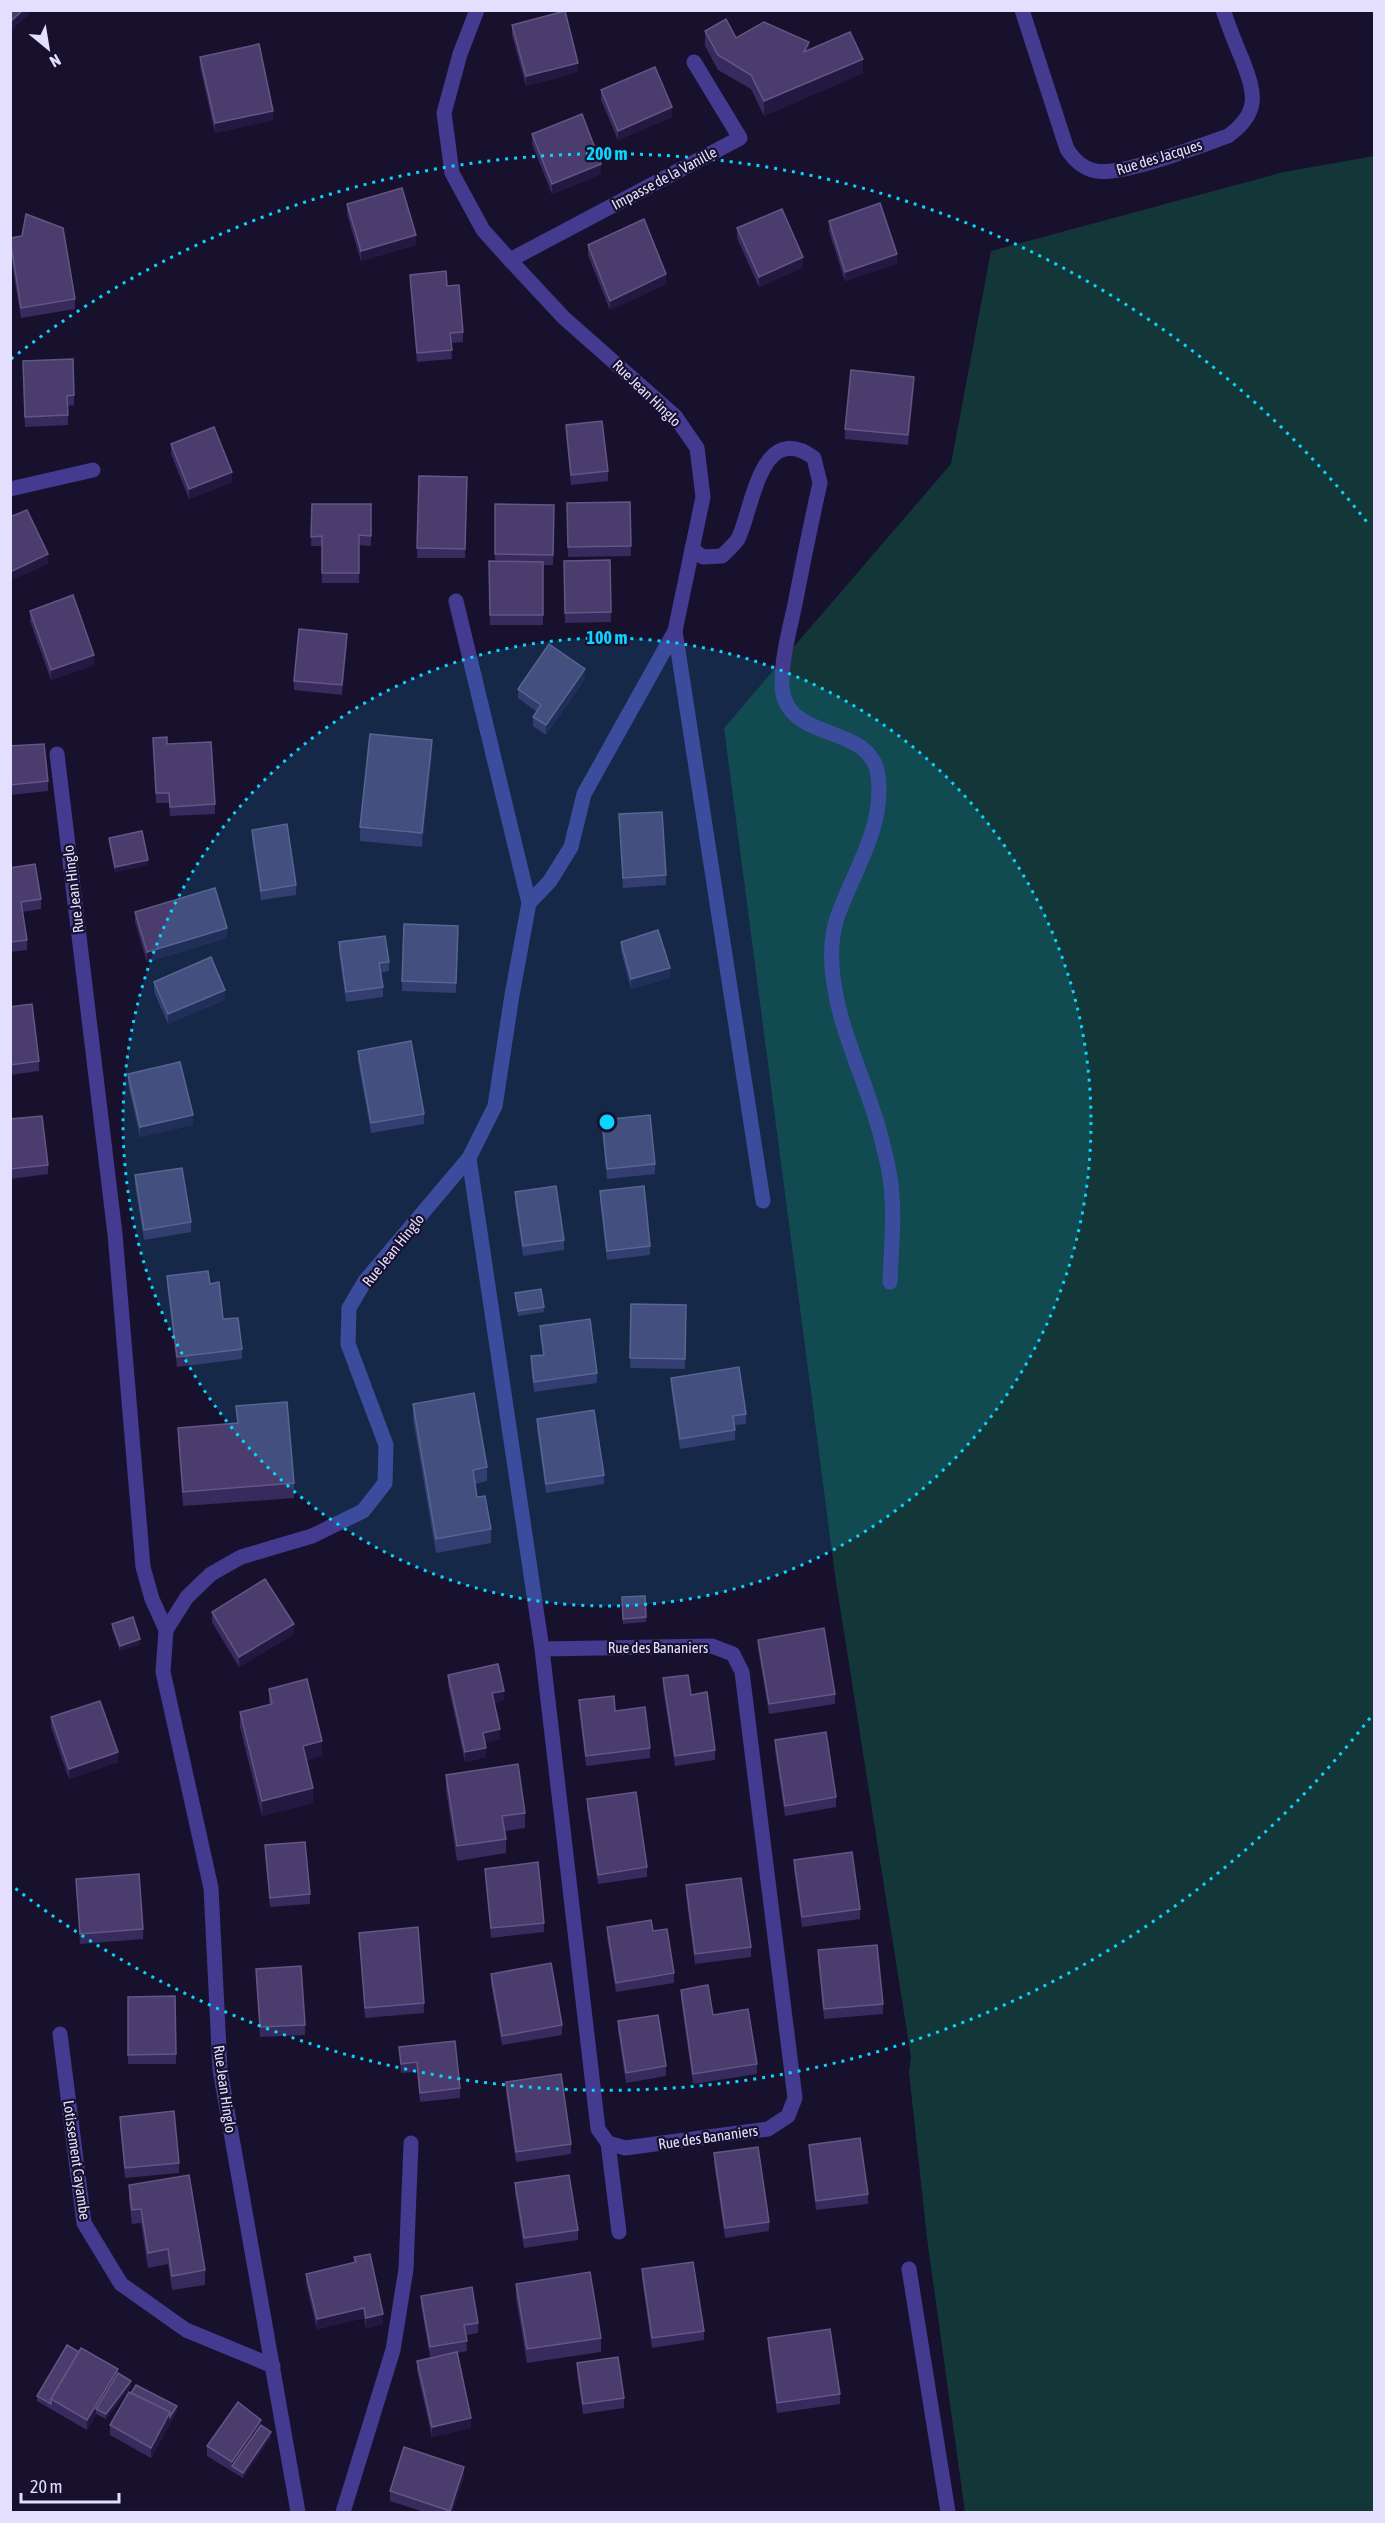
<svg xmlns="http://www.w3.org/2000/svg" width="1385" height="2523" viewBox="0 0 1385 2523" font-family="'Asap Condensed',sans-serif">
<rect width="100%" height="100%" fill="#18112e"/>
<!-- green -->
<path fill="#133739" d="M1374,156V2512H965L927,2238L909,2072L911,2057L835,1575L724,728L951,464L991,251L1284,172Z"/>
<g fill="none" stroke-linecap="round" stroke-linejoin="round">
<!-- service -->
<path stroke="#443a8f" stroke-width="15" d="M909,2269L948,2512"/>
<!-- minor -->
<g stroke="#443a8f" stroke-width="15">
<path d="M1022,10L1067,149C1074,160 1082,168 1096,171C1122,176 1199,146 1228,136C1261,112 1255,93 1242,59C1235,43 1229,27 1223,10"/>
<path d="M510,260L740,138L694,62"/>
<path d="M10,489L93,470"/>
<path d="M692,549L703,557L722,556C727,551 734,545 738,539C753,509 760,419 814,458L820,483C811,523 803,563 795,604C790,628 777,674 784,698C798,741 871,726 878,775C885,828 853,871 837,918C832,933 831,952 832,967C836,1026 867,1081 881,1137C885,1153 890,1170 891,1186C895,1217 891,1250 890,1282"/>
<path d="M456,601L529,903"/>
<path d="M675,631L763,1201"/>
<path d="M57,754L115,1234L143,1567L152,1599L166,1630"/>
<path d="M469,1158L542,1649L598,2129L608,2143L625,2148L768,2129L788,2116L795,2098L742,1672L733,1654L712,1646L542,1649"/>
<path d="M60,2034L84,2223L121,2284L186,2330L273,2366"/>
<path d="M608,2143L619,2232"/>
<path d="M298,2512L220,2070L211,1888L163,1672L166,1630L187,1597L211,1574L241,1557L312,1536L363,1511L385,1483L386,1445L348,1344L349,1308L365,1281L469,1158L495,1106L512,995L529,903L550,881L571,847L584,794L675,631L703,497L697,448L675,416L564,318L510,260L483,230L452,173L444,113L460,54L477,10"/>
<path d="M343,2512L393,2350L406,2269L411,2143"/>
</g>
</g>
<!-- wall -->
<g fill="#372a5c">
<path d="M512,25L578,72L526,86L512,35Z"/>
<path d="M705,31L736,38L809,49L863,73L764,116L751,89L718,70L705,46Z"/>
<path d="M200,57L273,120L215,133L200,67Z"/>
<path d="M601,90L672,117L618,140L601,100Z"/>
<path d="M532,134L601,174L552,194L532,144Z"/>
<path d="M347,204L416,245L361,261L347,214Z"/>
<path d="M829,221L897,264L845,281L829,231Z"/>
<path d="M737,228L803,267L759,287L737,238Z"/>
<path d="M10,238L75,299V309L21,318L10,252Z"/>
<path d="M588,245L666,284L610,310L588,255Z"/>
<path d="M410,275L447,286L463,332V342L451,343L452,359L417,362L410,285Z"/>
<path d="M23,371L74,395V405L68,406V425L25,427Z"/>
<path d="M914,387L908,445L845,439V429Z"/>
<path d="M566,425L608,471V481L571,485L566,435Z"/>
<path d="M171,444L232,482L189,499L171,454Z"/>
<path d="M419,476L467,477L465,558H417Z"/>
<path d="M630,502L631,556L568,557L567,503Z"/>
<path d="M312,504H371V546L359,545V583H322V546H311Z"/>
<path d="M495,504L554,505L553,565H543V625H490L489,561H495Z"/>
<path d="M610,560L611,622L565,623L564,561Z"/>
<path d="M30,611L94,665L51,680L30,621Z"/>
<path d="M347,643L342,695L294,690V681Z"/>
<path d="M585,679L546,735L533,726V717L537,712L518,698V689Z"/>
<path d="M153,738L167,744L215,804V814L170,816L169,803H156Z"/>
<path d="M10,746L48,781V791L10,795Z"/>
<path d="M432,755L422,847L360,841V827Z"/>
<path d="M619,814L666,875V885L623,888Z"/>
<path d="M252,830L296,885V895L261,900L252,839Z"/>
<path d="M109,838L148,865L115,872L109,843Z"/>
<path d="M10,868L41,899V909L22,912L27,940V950L10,952Z"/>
<path d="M135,912L227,938L147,962L135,922Z"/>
<path d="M458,926L456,993L402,991V981Z"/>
<path d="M339,942L389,962V971L380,973L383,987V997L346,1002L339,952Z"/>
<path d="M621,942L670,978L631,989L621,951Z"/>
<path d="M154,982L225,1000L168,1024L154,992Z"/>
<path d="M10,1007L39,1061V1071L10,1075Z"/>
<path d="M358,1051L424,1114V1124L371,1133L358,1061Z"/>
<path d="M128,1074L193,1125L140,1137L128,1084Z"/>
<path d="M10,1119L48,1165V1174L10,1179Z"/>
<path d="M602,1120L655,1164V1174L607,1179L602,1130Z"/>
<path d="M135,1175L191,1222V1232L144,1240L135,1185Z"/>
<path d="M600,1191L650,1246V1255L607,1260L600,1201Z"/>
<path d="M515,1192L564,1240V1250L523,1256L515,1202Z"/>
<path d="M167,1276L210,1284L223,1319L242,1349V1359L177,1367L167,1286Z"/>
<path d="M515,1293L544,1307V1312L518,1316Z"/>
<path d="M631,1304L686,1305L685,1369L630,1368Z"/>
<path d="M540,1326L597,1373V1383L534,1392L531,1366V1356L543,1355L540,1336Z"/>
<path d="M671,1378L746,1414V1424L735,1425V1440L680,1449L671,1388Z"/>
<path d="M413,1404L487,1467V1481L475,1484L477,1497L491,1529V1543L436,1553L413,1419Z"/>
<path d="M236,1406L294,1483V1498L183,1506L178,1442V1428L237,1423Z"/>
<path d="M537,1419L604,1475V1484L546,1493L537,1429Z"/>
<path d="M645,1596L646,1622L623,1624L622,1597Z"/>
<path d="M212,1612L294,1634L239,1667L212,1622Z"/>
<path d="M112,1624L140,1644L120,1651L112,1629Z"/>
<path d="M758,1640L835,1694V1704L769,1714L758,1649Z"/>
<path d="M448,1675L504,1700L494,1703L500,1739L485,1742L486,1757L465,1762L448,1685Z"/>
<path d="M663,1678L715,1750V1760L675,1766L663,1688Z"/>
<path d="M269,1689L322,1756L306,1760L313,1803L262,1816L240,1727V1712L269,1705Z"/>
<path d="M579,1700L615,1711L650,1748V1758L586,1766L579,1710Z"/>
<path d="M51,1717L118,1762L69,1779L51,1727Z"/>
<path d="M775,1740L836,1797V1807L785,1816L775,1750Z"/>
<path d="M446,1775L525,1813V1828L505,1831L506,1839V1853L457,1861L446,1790Z"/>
<path d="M587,1799L647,1867V1877L598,1884L587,1809Z"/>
<path d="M265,1845L310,1894V1904L270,1907L265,1855Z"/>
<path d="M794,1860L860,1909V1919L802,1927L794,1870Z"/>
<path d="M485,1869L544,1923V1932L491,1938L485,1878Z"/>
<path d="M76,1879L143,1929V1939L80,1944Z"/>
<path d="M686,1885L751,1947V1957L695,1964L686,1895Z"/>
<path d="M607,1927L653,1931L674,1973V1983L616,1992L607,1937Z"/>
<path d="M359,1933L424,2003V2013L365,2018Z"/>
<path d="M818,1950L883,2004V2014L824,2019L818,1960Z"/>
<path d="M256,1969L305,2025V2035L260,2037Z"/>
<path d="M491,1974L562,2025V2035L502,2045L491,1984Z"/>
<path d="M681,1990L713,2015L757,2064V2074L693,2084L681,1999Z"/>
<path d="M175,1996L176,2064H128V1997Z"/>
<path d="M618,2021L666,2066V2076L626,2083L618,2031Z"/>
<path d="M399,2047L460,2088V2098L420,2102L417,2072L401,2073Z"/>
<path d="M506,2082L571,2144V2154L516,2162L506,2092Z"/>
<path d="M120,2117L179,2163V2173L125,2178L120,2127Z"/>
<path d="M809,2145L868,2194V2204L816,2210L809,2155Z"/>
<path d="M714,2153L769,2222V2231L725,2238L714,2163Z"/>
<path d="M515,2183L578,2230V2240L524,2248L515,2193Z"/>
<path d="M129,2185L205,2270V2285L172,2290L168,2264L148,2268L141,2223L132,2224L129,2200Z"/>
<path d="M354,2257L383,2324L366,2328L364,2318L317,2329L306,2283V2274L354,2263Z"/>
<path d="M642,2269L704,2331V2340L652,2348L642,2279Z"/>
<path d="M516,2284L601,2338V2352L527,2363L516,2298Z"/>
<path d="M421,2296L478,2323V2333L466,2335L467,2351L457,2353L471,2428L432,2437L417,2371V2361L447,2354L430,2357L421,2306Z"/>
<path d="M768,2338L840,2394V2404L777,2413L768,2348Z"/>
<path d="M577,2363L624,2398V2408L583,2414L577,2373Z"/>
<path d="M118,2373L131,2386L106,2419L96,2414L87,2430L37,2401V2396Z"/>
<path d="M177,2411L151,2458L110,2435V2425Z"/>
<path d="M261,2425L271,2437L243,2478L207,2456V2446Z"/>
<path d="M464,2477L452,2512H424L390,2501V2491Z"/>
</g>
<!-- shaded-wall -->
<g fill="#231842">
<path d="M23,10H29V15L10,31V22Z"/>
<path d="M809,42V57L804,52Z"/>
<path d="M863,59V73L764,116V101Z"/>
<path d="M578,63V72L526,86V76Z"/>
<path d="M672,107V117L618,140V131Z"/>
<path d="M273,111V120L215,133V123Z"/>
<path d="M601,164V174L552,194V184Z"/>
<path d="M416,235V245L361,261V251Z"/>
<path d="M897,254V264L845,281V272Z"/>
<path d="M803,257V267L759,287V277Z"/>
<path d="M666,274V284L610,310V301Z"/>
<path d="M914,377V387L908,445V435Z"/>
<path d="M232,472V482L189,499V489Z"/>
<path d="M48,554V564L10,581V572Z"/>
<path d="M347,634V643L342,695V685Z"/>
<path d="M94,655V665L51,680V670Z"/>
<path d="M585,669V679L546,735V725Z"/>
<path d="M432,740V755L422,847V833Z"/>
<path d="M148,860V865L115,872V867Z"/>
<path d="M227,928V938L147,962V952Z"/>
<path d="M670,968V978L631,989V979Z"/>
<path d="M225,990V1000L168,1024V1014Z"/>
<path d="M193,1115V1125L140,1137V1127Z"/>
<path d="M294,1624V1634L239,1667V1657Z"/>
<path d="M140,1639V1644L120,1651V1646Z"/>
<path d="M504,1691V1700L492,1703V1693Z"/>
<path d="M500,1729V1739L483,1743V1733Z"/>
<path d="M322,1741V1756L303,1761V1746Z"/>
<path d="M486,1748V1757L465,1762V1752Z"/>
<path d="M118,1752V1762L69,1779V1769Z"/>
<path d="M313,1788V1803L262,1816V1801Z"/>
<path d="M364,2308V2318L317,2329V2319Z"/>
<path d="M383,2314V2324L366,2328V2318Z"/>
<path d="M118,2369V2378L96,2409V2414L87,2430V2420Z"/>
<path d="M131,2381V2386L106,2419V2414Z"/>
<path d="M177,2406V2411L151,2458V2448L170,2412Z"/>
<path d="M471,2418V2428L432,2437V2427Z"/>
<path d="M261,2420V2430L232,2466V2462Z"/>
<path d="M271,2432V2437L243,2478V2473Z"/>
<path d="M464,2467V2477L452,2512H450Z"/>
</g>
<!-- building -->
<g fill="#4a3d6e" stroke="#625684" stroke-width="1.5">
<path d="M10,10H23L10,22Z"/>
<path d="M565,11L578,63L526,76L512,25Z"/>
<path d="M726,19L736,38L764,22L809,42L804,52L850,32L863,59L764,101L751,75L718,55L705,31Z"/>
<path d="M259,44L273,111L215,123L200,57Z"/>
<path d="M655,67L672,107L618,131L601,90Z"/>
<path d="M582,114L601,164L552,184L532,134Z"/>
<path d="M402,188L416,235L361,251L347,204Z"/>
<path d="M880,203L897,254L845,272L829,221Z"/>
<path d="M782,209L803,257L759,277L737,228Z"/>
<path d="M26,214L63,228L75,299L21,308L10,238L22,236Z"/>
<path d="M644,219L666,274L610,301L588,245Z"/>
<path d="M446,271L447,286L459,285L463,332L450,333L452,350L417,353L410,275Z"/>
<path d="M73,359L74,395L67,396L68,415L25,417L23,361Z"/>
<path d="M851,370L914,377L908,435L845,429Z"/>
<path d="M602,421L608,471L571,475L566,425Z"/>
<path d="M214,427L232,472L189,489L171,444Z"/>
<path d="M419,476L467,477L465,549L417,548Z"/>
<path d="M630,502L631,546L568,547L567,503Z"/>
<path d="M312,504H371V536L359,535V573H322V536L311,537Z"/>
<path d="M495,504L554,505L553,555L495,554Z"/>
<path d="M27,510L48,554L10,572V517Z"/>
<path d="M610,560L611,612L565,613L564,561Z"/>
<path d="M489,561L543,562V615H490Z"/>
<path d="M73,595L94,655L51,670L30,611Z"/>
<path d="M299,629L347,634L342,685L294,681Z"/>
<path d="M549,644L585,669L546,725L533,717L541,705L518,689Z"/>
<path d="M370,734L432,740L422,833L360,827Z"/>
<path d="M167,737V744L211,742L215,804L170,807L169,793H156L153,738Z"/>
<path d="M44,744L48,781L10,785V746Z"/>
<path d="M662,812L666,875L623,878L619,814Z"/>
<path d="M287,824L296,885L261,891L252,830Z"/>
<path d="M142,831L148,860L115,867L109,838Z"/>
<path d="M35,864L41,899L21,902L27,940L10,942V868Z"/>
<path d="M215,888L227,928L147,952L135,912Z"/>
<path d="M404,924L458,926L456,983L402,981Z"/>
<path d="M658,930L670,968L631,979L621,942Z"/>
<path d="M385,936L389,962L379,963L383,987L346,992L339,942Z"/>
<path d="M211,957L225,990L168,1014L154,982Z"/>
<path d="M32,1004L39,1061L10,1065V1007Z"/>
<path d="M411,1041L424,1114L371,1123L358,1051Z"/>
<path d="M180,1062L193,1115L140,1127L128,1074Z"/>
<path d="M650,1115L655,1164L607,1169L602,1120Z"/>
<path d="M42,1116L48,1165L10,1169V1119Z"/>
<path d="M182,1168L191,1222L144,1230L135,1175Z"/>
<path d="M556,1186L564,1240L523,1246L515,1192Z"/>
<path d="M644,1186L650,1246L607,1251L600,1191Z"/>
<path d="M208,1271L210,1284L219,1282L223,1319L238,1318L242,1349L177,1357L167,1276Z"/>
<path d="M541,1289L544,1307L518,1311L515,1293Z"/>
<path d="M631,1304L686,1305L685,1359L630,1358Z"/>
<path d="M590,1319L597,1373L534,1382L531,1356L544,1355L540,1326Z"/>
<path d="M739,1367L746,1414L733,1416L735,1430L680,1439L671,1378Z"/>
<path d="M474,1393L487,1467L473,1470L477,1497L485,1496L491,1529L436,1539L413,1404Z"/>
<path d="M287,1402L294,1483L183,1492L178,1428L238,1423L236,1406Z"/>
<path d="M594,1410L604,1475L546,1484L537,1419Z"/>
<path d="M265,1579L294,1624L239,1657L212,1612Z"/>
<path d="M645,1596L646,1617L623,1619L622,1597Z"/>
<path d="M133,1617L140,1639L120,1646L112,1624Z"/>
<path d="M824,1628L835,1694L769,1704L758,1640Z"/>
<path d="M498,1664L504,1691L492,1693L500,1729L483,1733L486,1748L465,1752L448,1675Z"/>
<path d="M688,1675L691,1695L707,1692L715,1750L675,1756L663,1678Z"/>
<path d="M307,1679L322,1741L303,1746L313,1788L262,1801L240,1712L272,1704L269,1689Z"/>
<path d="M614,1696L615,1711L645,1707L650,1748L586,1756L579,1700Z"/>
<path d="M100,1701L118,1752L69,1769L51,1717Z"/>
<path d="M826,1732L836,1797L785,1806L775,1740Z"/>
<path d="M518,1764L525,1813L502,1816L506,1839L457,1846L446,1775Z"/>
<path d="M636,1792L647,1867L598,1875L587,1799Z"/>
<path d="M305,1842L310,1894L270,1898L265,1845Z"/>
<path d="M852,1852L860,1909L802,1917L794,1860Z"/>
<path d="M538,1862L544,1923L491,1928L485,1869Z"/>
<path d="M139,1874L143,1929L80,1934L76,1879Z"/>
<path d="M741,1878L751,1947L695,1954L686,1885Z"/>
<path d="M651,1920L653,1931L667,1929L674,1973L616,1983L607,1927Z"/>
<path d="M418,1927L424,2003L365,2008L359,1933Z"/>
<path d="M877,1945L883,2004L824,2009L818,1950Z"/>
<path d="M551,1963L562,2025L502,2036L491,1974Z"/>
<path d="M301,1966L305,2025L260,2027L256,1969Z"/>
<path d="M708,1985L713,2015L748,2009L757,2064L693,2074L681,1990Z"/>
<path d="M175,1996L176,2054L128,2055V1997Z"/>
<path d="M658,2015L666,2066L626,2073L618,2021Z"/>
<path d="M455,2041L460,2088L420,2093L417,2062L401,2064L399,2047Z"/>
<path d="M561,2074L571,2144L516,2152L506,2082Z"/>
<path d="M174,2111L179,2163L125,2168L120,2117Z"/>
<path d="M860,2138L868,2194L816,2201L809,2145Z"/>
<path d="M758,2147L769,2222L725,2228L714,2153Z"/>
<path d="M189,2175L205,2270L172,2276L168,2249L148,2253L141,2209L132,2210L129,2185Z"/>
<path d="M569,2175L578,2230L524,2238L515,2183Z"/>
<path d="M370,2254L383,2314L366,2318L364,2308L317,2319L306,2274L356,2262L354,2257Z"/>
<path d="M693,2262L704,2331L652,2338L642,2269Z"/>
<path d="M590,2272L601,2338L527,2349L516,2284Z"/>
<path d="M472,2287L478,2323L464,2325L467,2341L430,2347L421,2296Z"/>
<path d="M830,2329L840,2394L777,2403L768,2338Z"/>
<path d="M67,2345L79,2352L51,2399V2404L37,2396Z"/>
<path d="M81,2348L118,2369L87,2420L51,2399Z"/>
<path d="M457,2352L471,2418L432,2427L417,2361Z"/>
<path d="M618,2357L624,2398L583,2404L577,2363Z"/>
<path d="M118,2373L131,2381L106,2414L96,2409Z"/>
<path d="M136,2385L177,2406L170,2417V2412L131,2393Z"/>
<path d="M129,2392L170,2412L151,2448L110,2425Z"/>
<path d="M238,2402L261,2420L232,2462L207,2446Z"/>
<path d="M261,2425L271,2432L243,2473L232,2466Z"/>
<path d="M404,2447L464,2467L450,2511L390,2491Z"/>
</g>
<!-- distance rings -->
<circle cx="607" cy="1122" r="484" fill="#0ad4ff" fill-opacity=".12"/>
<g fill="none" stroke="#0ad4ff" stroke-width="3" stroke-dasharray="3 6">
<circle cx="607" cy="1122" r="484"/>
<path d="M1370 1718A968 968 0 0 1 11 1885M11 359A968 968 0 0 1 1370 526"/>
</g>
<g text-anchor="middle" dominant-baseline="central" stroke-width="4.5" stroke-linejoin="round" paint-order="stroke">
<!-- street labels -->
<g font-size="15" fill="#e4deff" stroke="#18112e">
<text transform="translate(1159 157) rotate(-17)">Rue des Jacques</text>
<text transform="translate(664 178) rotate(-28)">Impasse de la Vanille</text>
<text transform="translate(647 393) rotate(44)">Rue Jean Hinglo</text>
<text transform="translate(73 889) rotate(-97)">Rue Jean Hinglo</text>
<text transform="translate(393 1250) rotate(-51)">Rue Jean Hinglo</text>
<text x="658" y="1647">Rue des Bananiers</text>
<text transform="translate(225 2089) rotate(82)">Rue Jean Hinglo</text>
<text transform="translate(708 2137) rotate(-8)">Rue des Bananiers</text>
<text transform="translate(77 2160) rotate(82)">Lotissement Cayambe</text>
</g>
</g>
<circle cx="607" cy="1122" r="9" fill="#0ad4ff" stroke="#18112e" stroke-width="3"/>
<g font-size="18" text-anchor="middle" font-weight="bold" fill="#0ad4ff" stroke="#18112e" stroke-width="4.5" stroke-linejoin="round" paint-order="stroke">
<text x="607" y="160">200 m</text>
<text x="607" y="644">100 m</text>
</g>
<!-- border -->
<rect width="1385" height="2523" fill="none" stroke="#e4deff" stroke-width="24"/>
<!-- north arrow -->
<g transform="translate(48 48) rotate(150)" stroke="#18112e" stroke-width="4.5" paint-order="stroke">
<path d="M0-4.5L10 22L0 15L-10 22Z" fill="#e4deff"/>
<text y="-9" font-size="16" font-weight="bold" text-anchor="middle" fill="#e4deff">N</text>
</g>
<!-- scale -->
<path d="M21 2493v9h98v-9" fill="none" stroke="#e4deff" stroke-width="3"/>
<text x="30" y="2493" font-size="18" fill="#e4deff" stroke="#18112e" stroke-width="4.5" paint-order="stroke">20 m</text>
</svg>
